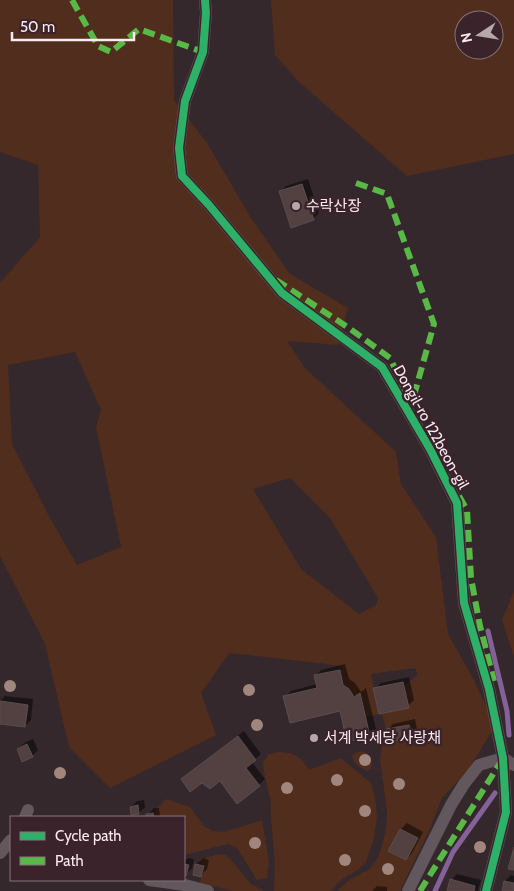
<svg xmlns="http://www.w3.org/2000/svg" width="514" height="891" viewBox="0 0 514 891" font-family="Cabin,'Noto Sans KR',sans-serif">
<rect width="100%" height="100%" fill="#35282c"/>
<!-- green -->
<g fill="#502d1c" fill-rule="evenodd">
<path d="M0,0H173L174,100L207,143L251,218L290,274L348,308L338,345L287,341L305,368L396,452L401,484L436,537L448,634L474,680L495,726L469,769L442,798L429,831L400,891H338L339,889L349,880L368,870L375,862L380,853L386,829L387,811L380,759L382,745L389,742L412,737L409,725L386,729L382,713L404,687L418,674L415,668L371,674L379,714L366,717L360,693L354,697L349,689L343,685L340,670L343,667L327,664L229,653L201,693L216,735L110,788L69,747L45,644L0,556V283L40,237L38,165L0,152ZM75,352L101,410L96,427L121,547L77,565L50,518L12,444L8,365ZM290,478L330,518L378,598L376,605L359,614L301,569L253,489ZM400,829L418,838L406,860L388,851Z"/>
<path d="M271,0H514V154L407,176L299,82L275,55ZM464,20H494V50H464Z"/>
<path d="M514,591V657L502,620Z"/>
<path d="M363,751L368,754L372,761L371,768L367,771C359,767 353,763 352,755L358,752Z"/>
<path d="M278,752C294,752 301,757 309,770L341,758L349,765L371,783L375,797L377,816L374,838L366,862L359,869L341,880L330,891H274L275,862L271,819V802L264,773L263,762L269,754Z"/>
<path d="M166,799L190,807L204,826L213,831L224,832L262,820L269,862L267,878L257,880L237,848L228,844L184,855V817H154L153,813Z"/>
<path d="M218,854L226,855L236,865L243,875L251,884L264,891H232L200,883L204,866L199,860Z"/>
</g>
<!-- shadow -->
<g fill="#0007">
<path d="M308,179L319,213L313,219L280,192L286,186Z"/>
<path d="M345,664L349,679L355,683L361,692L366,688L376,729L370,735L341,710L285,697L291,691L317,684L315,676L321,670Z"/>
<path d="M409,677L414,700L408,706L375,689L381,683Z"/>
<path d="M5,696L33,699L31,720L25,726L0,723V701Z"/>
<path d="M415,719L417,730L411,736L387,730L393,724Z"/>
<path d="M244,731L261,754L252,762L265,779L259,785L189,774Z"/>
<path d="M33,739L38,750L32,756L18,749L24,743Z"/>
<path d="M144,800L145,807L139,813L131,807L137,801Z"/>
<path d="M154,808H159L160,817H147L148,814Z"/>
<path d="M407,823L423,832L412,853L406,859L401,829Z"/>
<path d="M188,858L194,859L192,868L186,874H184V862Z"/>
<path d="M203,858L209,860L207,869L201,875L197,864Z"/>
<path d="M457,874L481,880L478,891H448L451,880Z"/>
<path d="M511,875L514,876V891H503L505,881Z"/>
<path d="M377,886L387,887V891H372Z"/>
</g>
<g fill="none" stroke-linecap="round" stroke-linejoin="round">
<!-- stream -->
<g stroke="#846198" stroke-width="5">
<path d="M488,631L507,711L509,735"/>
<path d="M435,891L453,852L495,793"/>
</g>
</g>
<!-- building -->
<g fill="#534041" stroke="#594e50">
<path d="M302,184L314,220L291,228L279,191Z"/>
<path d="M340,670L343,685L349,689L354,697L360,693L370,736L347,742L340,711L290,723L283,696L317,688L314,675Z"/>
<path d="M403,682L409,708L379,714L373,688Z"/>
<path d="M0,701L28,705L25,727L0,724Z"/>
<path d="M409,725L412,737L389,742L386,729Z"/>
<path d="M238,736L256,760L246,768L260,786L237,804L220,781L210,789L202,783L190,792L181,779Z"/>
<path d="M27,744L33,757L22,762L17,749Z"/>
<path d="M138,805L139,814L131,815L130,807Z"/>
<path d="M153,813L154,817H146V814Z"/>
<path d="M400,829L418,838L406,860L388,851Z"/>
<path d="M514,847V870L508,869Z"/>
<path d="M184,864L189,865L186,876L184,875Z"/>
<path d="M195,864L204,866L201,877L193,875Z"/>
<path d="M450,879L475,886L474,891H447Z"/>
<path d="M504,881L514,883V891H502Z"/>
</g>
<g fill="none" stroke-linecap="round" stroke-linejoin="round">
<!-- street -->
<g stroke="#61575d" stroke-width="12">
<path d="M205,0L206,13L203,52L185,101L179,148L182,176L209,205L282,293L382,367L430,449L457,503L464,603L489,689L503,758L506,812L486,891"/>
<path d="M25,817L28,810"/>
<path d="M0,853L11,840"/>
<path d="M149,880L185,885L208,891"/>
<path d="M408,891L451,805L464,784L479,765L503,758L514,765"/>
</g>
<!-- quiet -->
<g stroke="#58b947" stroke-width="6" stroke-dasharray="12 6" stroke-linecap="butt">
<path d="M72,0L98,46L111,52L139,29L203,52L201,56"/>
<path d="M356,183L387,194L434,324L411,406"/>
<path d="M276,280L349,328L390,358L413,407"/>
<path d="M459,496L467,510L471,578L480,626L494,681"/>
<path d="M420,891L502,760"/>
</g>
<!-- cycleway casing -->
<g stroke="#3a232a" stroke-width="11">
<path id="cycleway" d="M205,0L206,13L203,52L185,101L179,148L182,176L209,205L282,293L382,367L430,449L457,503L464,603L489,689L503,758L506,812L486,891"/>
</g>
<!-- cycleway -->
<use href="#cycleway" stroke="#2db169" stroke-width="8"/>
</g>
<!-- trees -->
<g fill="#a1867d">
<circle cx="10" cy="686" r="6"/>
<circle cx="249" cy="690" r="6"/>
<circle cx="257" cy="725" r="6"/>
<circle cx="365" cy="760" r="6"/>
<circle cx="60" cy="773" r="6"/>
<circle cx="337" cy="780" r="6"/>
<circle cx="399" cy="784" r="6"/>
<circle cx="287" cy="788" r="6"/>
<circle cx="365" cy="811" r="6"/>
<circle cx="255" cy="843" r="6"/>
<circle cx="480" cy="847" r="6"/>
<circle cx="345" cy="860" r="6"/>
<circle cx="388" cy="869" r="6"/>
</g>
<!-- markers -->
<g fill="#b6a7ab" stroke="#3a232a" stroke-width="2">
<circle cx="296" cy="206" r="5"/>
<circle cx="314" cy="738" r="5"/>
</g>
<g text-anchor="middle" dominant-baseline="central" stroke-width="5" stroke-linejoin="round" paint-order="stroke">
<!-- poi labels -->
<g font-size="15" fill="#fbebf0" stroke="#3a232a" text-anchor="start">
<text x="306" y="206">수락산장</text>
<text x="324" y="738">서계 박세당 사랑채</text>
</g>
<!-- street labels -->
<g font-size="15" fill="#fbebf0" stroke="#3a232a">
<text transform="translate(431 427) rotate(61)">Dongil-ro 122beon-gil</text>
</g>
</g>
<!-- legend -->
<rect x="10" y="816" width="175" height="65" fill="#3a232a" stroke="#877379"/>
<rect x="20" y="832" width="25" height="8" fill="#2db169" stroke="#877379"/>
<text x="55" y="841" font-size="15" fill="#fbebf0">Cycle path</text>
<rect x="20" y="857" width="25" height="8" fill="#58b947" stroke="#877379"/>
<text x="55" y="866" font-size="15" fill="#fbebf0">Path</text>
<!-- north arrow -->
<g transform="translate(479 35) rotate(258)"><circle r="24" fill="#3a232a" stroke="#877379"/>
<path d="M0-4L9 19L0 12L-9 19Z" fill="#b6a7ab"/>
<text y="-8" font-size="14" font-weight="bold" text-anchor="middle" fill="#fbebf0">N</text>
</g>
<!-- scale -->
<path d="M12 32v8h122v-8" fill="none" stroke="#fbebf0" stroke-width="2.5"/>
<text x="20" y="32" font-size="15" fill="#fbebf0" stroke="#3a232a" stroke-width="4" paint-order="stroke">50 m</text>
</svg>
